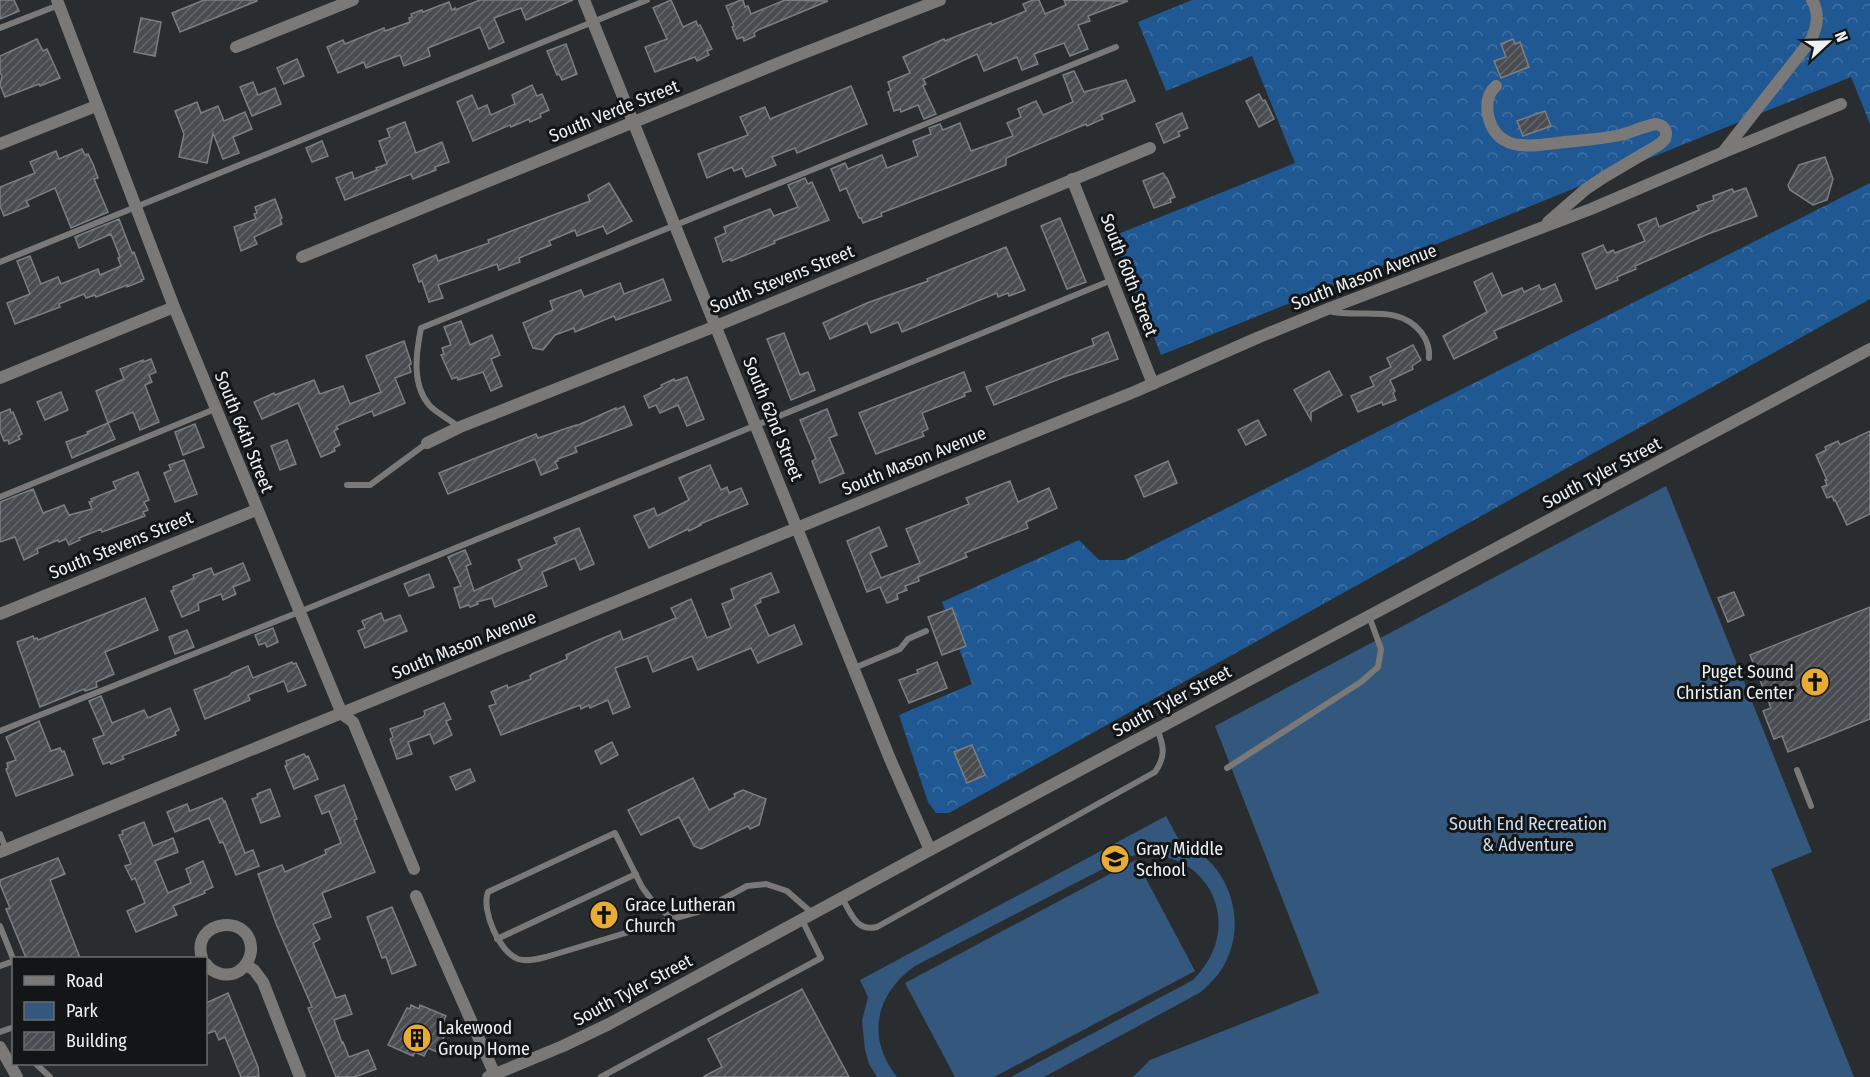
<svg xmlns="http://www.w3.org/2000/svg" width="1870" height="1077" viewBox="0 0 1870 1077" font-family="'Fira Sans Condensed',sans-serif">
<defs>
<pattern id="forest-crowns" width="20" height="18" patternUnits="userSpaceOnUse" patternTransform="scale(1.5)"><rect width="20" height="18" fill="#1f5892"/><path d="M2 6a3 3 0 1 1 6 0M12 15a3 3 0 1 1 6 0" fill="none" stroke="#4070a2"/></pattern>
<pattern id="building-hatch" width="6" height="6" patternUnits="userSpaceOnUse" patternTransform="scale(1.5)"><rect width="6" height="6" fill="#494d51"/><path d="M-1 1l2-2M0 6l6-6M5 7l2-2" fill="none" stroke="#64676b"/></pattern>
</defs>
<rect width="100%" height="100%" fill="#292d30"/>
<!-- green -->
<g fill="#34577e">
<path d="M1666,486L1812,852L1771,869L1854,1077H1133L1150,1060L1319,993L1215,726Z"/>
<path d="M1166,816L1181,844C1227,859 1247,917 1227,959C1221,973 1212,982 1201,992L1044,1077H1011L1193,980C1250,924 1205,840 1126,857L915,966C875,994 866,1038 897,1077H877L869,1064L865,1050L862,1021L868,997L860,980Z"/>
<path d="M1136,860L1195,971L994,1077H955L905,983Z"/>
</g>
<!-- forest -->
<g fill="url(#forest-crowns)">
<path d="M1192,0H1870V124L1851,77L1161,355L1113,236L1295,163L1252,56L1166,91L1138,22Z"/>
<path d="M1870,183V299L949,813H936L928,802L899,715L972,684L942,602L1079,540L1099,560H1124Z"/>
</g>
<!-- building -->
<g fill="url(#building-hatch)" stroke="#7b7f84" stroke-width="1.5">
<path d="M0,0H14L19,11L0,19Z"/>
<path d="M204,0H257V1L180,32L172,13Z"/>
<path d="M480,0H573L526,20L521,8L494,18L504,42L489,49L480,27L428,48L430,56L404,66L400,55L366,68L364,62L338,73L327,47L343,40L345,44L384,28L385,31L410,22L409,18L412,17L411,14L422,10L423,12L449,2L452,10L455,8V10Z"/>
<path d="M671,0L683,27L696,21L698,26L700,25L712,49L707,51L709,55L697,61L695,57L655,72L645,47L667,39L653,8Z"/>
<path d="M741,0H743L745,7L748,6L751,14L785,0L828,1L758,30L754,33L755,36L744,41L743,37L737,39L732,27L734,26L726,6Z"/>
<path d="M1033,0H1039L1045,14L1066,5L1064,0L1128,1L1088,16L1090,21L1078,25L1088,49L1070,56L1064,43L1034,54L1038,64L1022,70L1017,57L984,71L977,54L923,79L926,84L923,86L936,114L924,119L918,105L901,112L900,109L894,111L888,92L891,91L888,82L910,73L903,57L944,39L945,41L957,36L991,23L992,25L1026,11L1023,4Z"/>
<path d="M141,18L161,22L155,56L134,52Z"/>
<path d="M37,39L43,51L47,49L60,78L40,86L39,84L5,97L0,85L2,76L0,72V56Z"/>
<path d="M1513,39L1515,44L1520,42L1529,67L1501,78L1494,61L1506,57L1501,44Z"/>
<path d="M566,44L577,74L562,80L559,74L557,75L547,51Z"/>
<path d="M297,59L304,76L284,84L277,68Z"/>
<path d="M1074,71L1084,92L1126,80L1135,101L1101,115L1103,119L1087,126L1086,124L1006,158V165L881,213L882,216L863,223L861,218H859L846,188L840,191L831,169L845,163L848,169L882,155L887,168L918,156L913,141L931,134L929,128L940,124L943,130L960,123L971,151L1013,136L1007,123L1021,117L1018,109L1036,101L1043,115L1073,102L1063,75Z"/>
<path d="M253,82L258,95L275,88L281,104L252,116L240,87Z"/>
<path d="M532,85L537,96L542,94L549,110L540,114L541,117L530,122L529,119L511,127L510,125L473,141L457,102L472,95L478,109L487,105L491,115L515,104L512,95Z"/>
<path d="M851,86L867,124L797,153L795,148L772,157L776,165L746,177L742,168L734,171L732,167L707,178L698,154L748,135L740,117L765,107L770,119Z"/>
<path d="M1259,94L1263,101L1265,100L1274,119L1259,127L1246,101Z"/>
<path d="M197,102L201,113L218,106L224,121L245,112L252,129L233,137L239,153L223,159L213,133L207,163L179,157L184,134L175,111Z"/>
<path d="M1545,111L1551,126L1523,136L1517,121Z"/>
<path d="M1182,113L1188,128L1178,132L1180,136L1164,143L1156,124Z"/>
<path d="M405,122L416,153L442,142L449,162L435,167L436,170L413,179L411,174L345,200L336,178L352,172L354,179L377,170L376,168L387,164L379,141L390,137L387,129Z"/>
<path d="M322,141L328,156L312,162L306,148Z"/>
<path d="M82,149L85,155L88,154L93,164L98,178L94,179L108,212L71,228L55,188L26,201L29,206L4,216L0,206V187L35,173L30,162L56,151L59,159Z"/>
<path d="M1825,157L1833,179L1827,200L1813,205L1790,190L1788,185L1799,165Z"/>
<path d="M1163,173L1166,178H1167L1175,197L1170,199L1171,202L1154,208L1143,181Z"/>
<path d="M805,178L808,184L812,182L829,220L774,241L775,243L731,261L730,259L723,262L715,238L726,233L724,227L770,209L774,216L798,207L788,185Z"/>
<path d="M609,183L632,221L607,234L603,226L577,236L575,230L549,241L551,245L519,258L520,262L499,270L497,264L438,285L443,298L429,302L422,281L419,282L413,265L436,255L438,261L489,243L488,240L590,201L588,195Z"/>
<path d="M1746,188L1757,216L1708,234L1635,266L1636,269L1617,277L1618,280L1596,289L1582,254L1603,245L1607,253L1613,250L1615,253L1645,241L1638,225L1656,218L1659,227L1699,210L1697,206L1714,200L1713,196L1732,189L1734,192Z"/>
<path d="M275,199L282,218L280,219L282,224L254,237L257,244L241,251L234,227L256,219L254,214L257,213L255,207Z"/>
<path d="M1060,218L1086,282L1067,289L1041,226Z"/>
<path d="M119,219L132,253L134,252L144,279L141,280L142,281L127,287V285L96,297L95,295L86,298L84,294L59,304L60,307L15,324L7,303L30,294L17,261L30,256L41,284L58,277L61,284L98,269L100,275L121,266L118,258L120,257L111,234L79,248L75,237Z"/>
<path d="M1006,247L1025,290L1009,296L1008,293L998,297L997,293L902,332L898,322L871,333L867,323L830,339L823,323L867,303L928,281L927,279Z"/>
<path d="M1492,273L1502,296L1522,288L1524,292L1539,285L1541,290L1555,284L1562,301L1494,331L1497,338L1454,359L1443,336L1487,312L1474,282Z"/>
<path d="M663,279L671,300L616,320L614,316L575,332L574,328L555,335L543,350L533,348L523,323L553,310L550,301L581,290L584,297L620,283L624,294Z"/>
<path d="M461,321L470,345L492,335L500,355L491,359L502,386L491,391L483,372L458,380L457,377L452,379L441,355L444,354L442,348L451,345L444,327Z"/>
<path d="M1108,332L1118,359L1064,377L994,405L986,387L1094,345L1092,339Z"/>
<path d="M784,333L800,375L808,372L815,390L791,400L767,339Z"/>
<path d="M404,341L411,362V364L409,365L411,372L395,378L405,403L374,416L372,411L336,426L338,429L334,431L340,445L334,448L335,451L321,457L298,403L262,419L254,402L274,393L275,395L314,380L320,394L343,386L350,404L381,392L366,356Z"/>
<path d="M1413,345L1421,360L1412,366L1413,369L1390,380L1395,391L1393,393L1396,400L1383,405L1382,402L1358,412L1351,396L1374,386L1370,377L1391,367L1387,358Z"/>
<path d="M151,359L156,372L149,375L152,382L145,385L159,422L140,430L133,412L108,423L96,391L124,379L120,369L143,360V362Z"/>
<path d="M1329,371L1342,395L1311,412V420L1294,390Z"/>
<path d="M964,372L971,391L964,393L965,396L922,413L928,429L922,432L924,436L876,454L859,413Z"/>
<path d="M687,377L704,419L687,426L678,405L660,413L656,405L649,408L644,396L662,387L661,385L674,379L675,381Z"/>
<path d="M61,392L68,410L45,420L37,402Z"/>
<path d="M624,406L632,425L575,447L577,452L558,459V461L555,462L558,468L541,475L535,459L448,494L439,473L508,445L536,434L538,438L576,425V426L616,408V410Z"/>
<path d="M10,409L11,413L13,412L22,434L18,436L20,439L9,444L8,440L4,441L0,431V413Z"/>
<path d="M827,409L837,435L829,438L844,473L820,483L812,461L816,459L800,420Z"/>
<path d="M1258,420L1266,435L1246,445L1238,430Z"/>
<path d="M108,423L115,439L72,458L66,442L88,434L87,432Z"/>
<path d="M195,424L204,447L183,455L175,432Z"/>
<path d="M1870,431V514L1847,525L1835,500L1834,501L1832,496L1827,498L1822,487L1827,485L1825,480H1827L1816,455L1826,450L1825,447L1838,441L1840,445Z"/>
<path d="M287,440L296,464L280,470L271,446Z"/>
<path d="M184,460L197,494L175,502L164,473L171,470L169,465Z"/>
<path d="M1168,461L1177,483L1144,497L1135,476Z"/>
<path d="M710,465L721,490L727,487L729,493L741,488L748,504L700,524L701,525L689,531L688,529L649,548L634,516L654,508L657,516L689,500L679,478Z"/>
<path d="M138,472L149,500L144,502L148,510L143,512L145,516L102,532L101,529L79,538L80,540L69,545L66,539L59,542L58,540L37,549L38,553L24,560L15,537L0,542V502L33,489L43,513L64,505L69,515L92,509L89,502L92,501L91,499L116,489L113,482Z"/>
<path d="M1010,481L1018,502L1049,488L1057,508L1026,522L1028,528L965,553L967,557L918,577L919,581L905,586L907,590L897,594L898,599L887,603L880,587L867,592L847,541L879,527L887,546L870,553L881,578L920,563L906,529L969,504L966,498Z"/>
<path d="M579,528L594,564L580,570L575,558L542,572L547,586L495,607L492,598L477,602L478,604L470,607L469,605L460,608L454,588L461,586L448,557L465,550L471,564L466,566L474,591L522,569L518,560L557,544L554,538Z"/>
<path d="M243,563L250,580L233,587L236,594L223,600L221,594L198,603L199,610L182,617L171,591L174,590L173,587L194,578L193,575L211,568L214,575Z"/>
<path d="M771,573L779,592L760,599L761,602L755,605L769,636L794,625L802,644L758,663L751,648L698,670L692,656L653,672L647,656L615,668L630,707L613,714L608,700L590,708L589,705L581,709L580,705L501,735L489,706L496,704L491,692L507,685L508,688L531,679L530,676L532,674L567,659L566,655L596,641L620,631L623,640L676,618L671,608L691,599L707,638L731,628L722,604L734,599L731,589Z"/>
<path d="M429,574L434,587L409,596L404,584Z"/>
<path d="M1734,592L1744,615L1728,622L1718,598Z"/>
<path d="M145,598L158,630L105,652L114,674L96,682L97,687L85,691L84,689L40,707L17,642L33,636L34,639L37,638L38,640Z"/>
<path d="M1870,607V719L1788,752L1782,736L1774,739L1763,711L1771,708L1750,655Z"/>
<path d="M952,608L966,646L942,655L928,617Z"/>
<path d="M381,613L384,621L400,615L407,631L365,648L358,631L365,628L362,621Z"/>
<path d="M273,628L278,642L267,647L265,643L259,645L255,635Z"/>
<path d="M187,630L194,647L175,654L169,637Z"/>
<path d="M292,662L293,664L296,663L306,685L288,692L284,681L248,695L250,700L205,719L194,690L229,676L232,673L248,666L253,678Z"/>
<path d="M937,662L947,688L909,703L899,680L918,673L917,670Z"/>
<path d="M101,696L112,723L144,710L148,718L170,708L179,730L175,732L176,735L122,756L124,759L111,764L110,762L103,764L93,739L104,735L89,701Z"/>
<path d="M444,703L451,719L446,721L452,735L434,744L430,734L408,742L412,754L397,759L390,739L393,737L390,729L423,717L425,714L424,711Z"/>
<path d="M39,721L51,751L60,748L62,752L64,751L73,775L16,796L6,769L8,768L7,763L16,760L6,737Z"/>
<path d="M612,742L618,755L601,764L595,751Z"/>
<path d="M972,745L985,775L967,783L954,752Z"/>
<path d="M304,754L306,757L308,756L318,779L294,789L285,766L287,765L286,761Z"/>
<path d="M470,769L475,781L456,790L450,777Z"/>
<path d="M693,778L709,810L735,797L734,794L743,790L766,799L759,825L750,829L748,826L701,849L694,846L679,817L641,835L628,810Z"/>
<path d="M344,785L357,819L354,820L375,872L322,893L331,917L313,924L320,939L313,943L336,998L345,995L352,1014L334,1020L342,1043L343,1042L349,1057L368,1050L376,1069L355,1077H336L308,1008L312,1007L277,926L258,874L282,865L285,872L326,854L325,850L341,843L329,811L322,814L315,796Z"/>
<path d="M270,789L280,816L261,823L252,799L258,797L257,794Z"/>
<path d="M222,798L224,802L225,801L245,853L253,850L259,866L236,875L223,842L220,843L209,818L175,832L167,812L187,804L190,811Z"/>
<path d="M144,822L153,846L173,838L178,852L155,861L168,893L191,883L186,869L203,861L213,887L204,891L205,893L173,906L177,915L136,932L127,911L145,903L135,878L132,880L125,866L131,864L119,835L123,834L122,831Z"/>
<path d="M58,858L65,874L50,880L80,958H26L6,909L10,908L0,884V880Z"/>
<path d="M392,907L416,965L392,974L386,957L382,958L367,917Z"/>
<path d="M802,989L849,1077H703L722,1067L708,1039Z"/>
<path d="M228,993L258,1067L259,1077H241L225,1037L219,1040L215,1031L206,1034V1003Z"/>
<path d="M411,1005L419,1009L420,1005L446,1016L441,1027L447,1030L437,1052L428,1048L424,1056L415,1052L413,1056L388,1045L407,1008L410,1009Z"/>
</g>
<g fill="none" stroke-linecap="round" stroke-linejoin="round">
<!-- service -->
<g stroke="#7a7977" stroke-width="6">
<path d="M0,28L59,5"/>
<path d="M0,262L647,0"/>
<path d="M1329,311C1360,319 1398,303 1421,332C1427,340 1430,348 1429,358"/>
<path d="M459,427C450,420 439,414 431,407C411,386 416,353 421,328L1116,47"/>
<path d="M347,485H370L427,443"/>
<path d="M0,497L215,409"/>
<path d="M854,668L900,649L908,639L926,631"/>
<path d="M0,731L299,612L1112,280"/>
<path d="M1227,768L1361,682L1378,667L1381,649L1369,616"/>
<path d="M1797,770L1811,806"/>
<path d="M0,834L6,849"/>
<path d="M842,898C851,913 856,932 877,927L1155,772C1166,756 1164,746 1157,729"/>
<path d="M672,919L546,957C537,959 527,962 518,959C499,952 481,910 488,892L615,833L642,887L653,902L672,919L701,911L747,886L766,884L787,891L812,913"/>
<path d="M0,926L14,961"/>
<path d="M497,939L636,874"/>
<path d="M0,966L14,961"/>
<path d="M0,1032L14,1027"/>
<path d="M36,1064L50,1077"/>
<path d="M601,1077L821,958L802,920"/>
</g>
<!-- minor -->
<g stroke="#7a7977" stroke-width="12">
<path d="M57,0L174,307L342,714L353,722L414,869"/>
<path d="M584,0L890,759L930,850"/>
<path d="M236,47L353,0"/>
<path d="M1496,86C1488,93 1486,104 1488,115C1497,156 1536,145 1565,142C1584,140 1602,139 1620,135C1632,132 1644,126 1656,124C1664,125 1668,131 1665,139L1660,144L1604,177L1586,189L1548,222"/>
<path d="M0,144L96,106"/>
<path d="M1724,151L1811,40C1817,27 1820,14 1812,0"/>
<path d="M1072,179L1153,384"/>
<path d="M302,257L791,58L940,0"/>
<path d="M0,378L174,307"/>
<path d="M427,443L460,427L716,326L1150,148"/>
<path d="M0,614L256,510"/>
<path d="M0,852L932,473L1134,392L1257,338L1330,308L1591,209L1724,152L1841,104"/>
<path d="M416,896L495,1075"/>
<path d="M202,958C190,919 253,912 251,951C250,959 246,966 239,971C228,978 213,974 206,964"/>
<path d="M246,965L254,970L263,982L300,1077"/>
</g>
<!-- tertiary -->
<g stroke="#7a7977" stroke-width="12">
<path d="M0,1047L17,1077"/>
<path d="M488,1077L563,1046L609,1024L930,850L1870,349"/>
</g>
</g>
<!-- icons -->
<defs>
<g id="church-disc" transform="scale(1.5)"><circle r="9.5" fill="#e6ac36" stroke="#131516"/><path d="M-1.2-6h2.4v3.5h3.3v2.4h-3.3V6h-2.4V-.1h-3.3v-2.4h3.3Z" fill="#111"/></g>
<g id="school-disc" transform="scale(1.5)"><circle r="9.5" fill="#e6ac36" stroke="#131516"/><path d="M0-5L7-2L0 1L-7-2ZM-4 1L0 2.5L4 1V4Q0 6-4 4Z" fill="#111"/></g>
<g id="building-disc" transform="scale(1.5)"><circle r="9.5" fill="#e6ac36" stroke="#131516"/><path d="M-4-6H4V6H1V3H-1V6H-4ZM-2.5-4.3h1.7v1.8h-1.7ZM.8-4.3h1.7v1.8H.8ZM-2.5-1h1.7V.8h-1.7ZM.8-1h1.7V.8H.8Z" fill="#111"/></g>
</defs>
<g fill-rule="evenodd">
<use href="#church-disc" x="1815" y="682"/>
<use href="#school-disc" x="1115" y="859"/>
<use href="#church-disc" x="604" y="915"/>
<use href="#building-disc" x="417" y="1038"/>
</g>
<g text-anchor="middle" dominant-baseline="central" stroke-width="6" stroke-linejoin="round" paint-order="stroke">
<!-- street labels -->
<g font-size="18" fill="#eff2f4" stroke="#131516">
<text transform="translate(614 111) rotate(-22)">South Verde Street</text>
<text transform="translate(1129 275) rotate(69)">South 60th Street</text>
<text transform="translate(1364 277) rotate(-21)">South Mason Avenue</text>
<text transform="translate(782 279) rotate(-22)">South Stevens Street</text>
<text transform="translate(773 419) rotate(68)">South 62nd Street</text>
<text transform="translate(244 432) rotate(68)">South 64th Street</text>
<text transform="translate(914 461) rotate(-22)">South Mason Avenue</text>
<text transform="translate(1602 473) rotate(-28)">South Tyler Street</text>
<text transform="translate(121 545) rotate(-22)">South Stevens Street</text>
<text transform="translate(464 645) rotate(-22)">South Mason Avenue</text>
<text transform="translate(1172 701) rotate(-28)">South Tyler Street</text>
<text transform="translate(633 990) rotate(-28)">South Tyler Street</text>
</g>
<!-- poi labels -->
<g font-size="18" fill="#eff2f4" stroke="#131516" text-anchor="start">
<text x="1794" y="672" text-anchor="end">Puget Sound<tspan x="1794" dy="21">Christian Center</tspan></text>
<text x="1136" y="849">Gray Middle<tspan x="1136" dy="21">School</tspan></text>
<text x="625" y="905">Grace Lutheran<tspan x="625" dy="21">Church</tspan></text>
<text x="438" y="1028">Lakewood<tspan x="438" dy="21">Group Home</tspan></text>
</g>
<!-- park labels -->
<g font-size="18" fill="#ceddee" stroke="#131516">
<text x="1528" y="824">South End Recreation<tspan x="1528" dy="21">&amp; Adventure</tspan></text>
</g>
</g>
<!-- legend -->
<rect x="12" y="957" width="195" height="108" fill="#131516" stroke="#6b6d6f" stroke-width="1.5"/>
<rect x="24" y="976" width="30" height="9" fill="#7a7977" stroke="#6b6d6f" stroke-width="1.5"/>
<text x="66" y="987" font-size="18" fill="#eff2f4">Road</text>
<rect x="24" y="1002" width="30" height="18" fill="#34577e" stroke="#6b6d6f" stroke-width="1.5"/>
<text x="66" y="1017" font-size="18" fill="#eff2f4">Park</text>
<rect x="24" y="1032" width="30" height="18" fill="url(#building-hatch)" stroke="#6b6d6f" stroke-width="1.5"/>
<text x="66" y="1047" font-size="18" fill="#eff2f4">Building</text>
<!-- north arrow -->
<g transform="translate(1828 42) rotate(68)" stroke="#131516" stroke-width="4.5" paint-order="stroke">
<path d="M0-4.5L10 22L0 15L-10 22Z" fill="#eff2f4"/>
<text y="-9" font-size="16" font-weight="bold" text-anchor="middle" fill="#eff2f4">N</text>
</g>
</svg>
